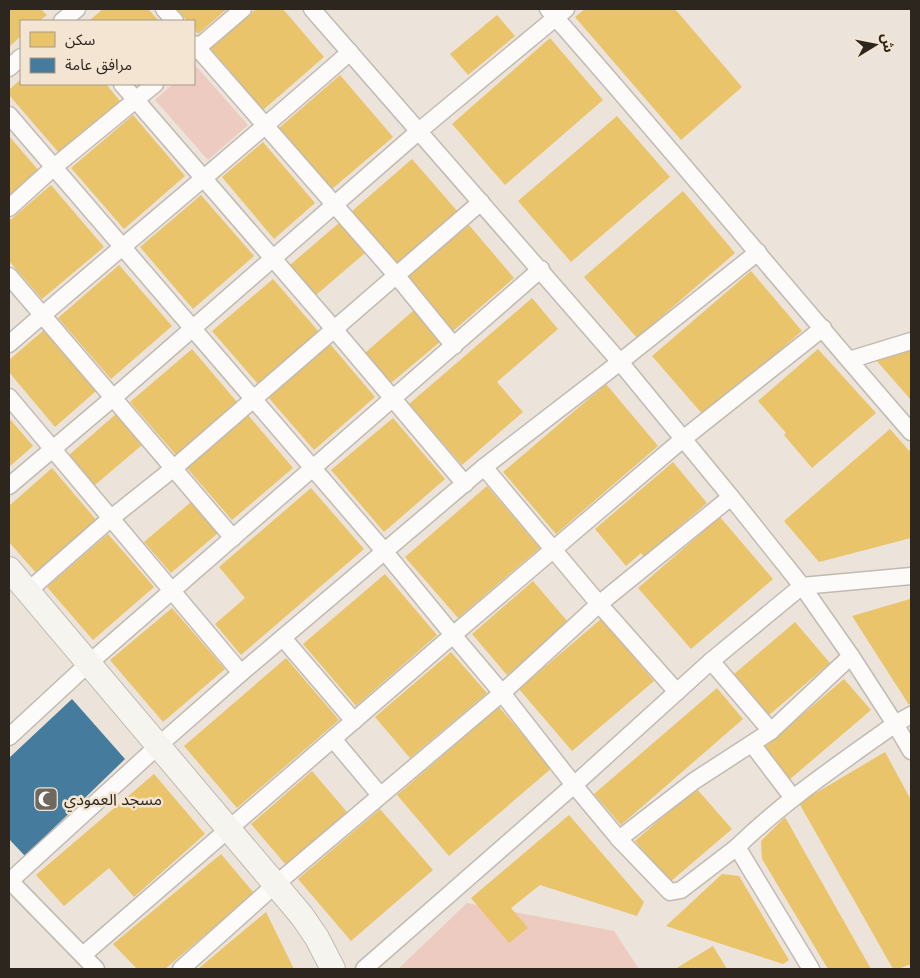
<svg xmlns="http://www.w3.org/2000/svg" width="920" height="978" viewBox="0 0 920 978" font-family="Quicksand,'Noto Sans Arabic',sans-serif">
<rect width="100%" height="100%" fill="#ece4da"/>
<!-- green -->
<g fill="#edcbc1">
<path d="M194,64L248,125L208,160L155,100L173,84H194Z"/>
<path d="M467,903L614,931L639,969H398Z"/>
</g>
<!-- homes -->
<g fill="#e9c46a">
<path d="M9,9H41L47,15L39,21H21V36L9,47Z"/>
<path d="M103,9H148L159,21H89Z"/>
<path d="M177,9H227L198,34L194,29V21H187Z"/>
<path d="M256,9H283L324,57L263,110L210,48Z"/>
<path d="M585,9H675L742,87L681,140L575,17Z"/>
<path d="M497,15L515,36L468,75L450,54Z"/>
<path d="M550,38L603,100L505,185L452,124Z"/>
<path d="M340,75L393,137L332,189L279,128Z"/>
<path d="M21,79V84H106L120,101L59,153L9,95V90Z"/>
<path d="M133,115L185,176L124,229L71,168Z"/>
<path d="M617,116L670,177L571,262L518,201Z"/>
<path d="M9,136L39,171L9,196Z"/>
<path d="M263,142L315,203L274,239L222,177Z"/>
<path d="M412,159L458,212L397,265L351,212Z"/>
<path d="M51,185L104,247L42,299L9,261V221Z"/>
<path d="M683,191L735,253L637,338L584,277Z"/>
<path d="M201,195L254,256L193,309L140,247Z"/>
<path d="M339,223L365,253L316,295L290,265Z"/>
<path d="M469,225L514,278L453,331L407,277Z"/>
<path d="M119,265L172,326L111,379L58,318Z"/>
<path d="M751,271L802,331L704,416L652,356Z"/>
<path d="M273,279L319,332L258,384L212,331Z"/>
<path d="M532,298L558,329L497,382L523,412L462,465L409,404Z"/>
<path d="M414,310L441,341L391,383L365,353Z"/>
<path d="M44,330L96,391L55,427L9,372V360Z"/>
<path d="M330,344L375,397L314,450L268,397Z"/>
<path d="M192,349L237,402L176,455L130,402Z"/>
<path d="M818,349L876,413L812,468L784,435L786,433L758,401Z"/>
<path d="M911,349V400L876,360Z"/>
<path d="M606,384L658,446L556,534L503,472Z"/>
<path d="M116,414L142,445L95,485L69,455Z"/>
<path d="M248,415L293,468L232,520L186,467Z"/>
<path d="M9,418L33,446L9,467Z"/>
<path d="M393,418L445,479L384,532L331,470Z"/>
<path d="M890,429L911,453V538L819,562L784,521Z"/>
<path d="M673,462L707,503L644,557L641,553L626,566L595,529Z"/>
<path d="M52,468L98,522L37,574L9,542V506Z"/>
<path d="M487,486L540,548L458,618L405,557Z"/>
<path d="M311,488L364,549L241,655L215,624L245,598L219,567Z"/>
<path d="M191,502L218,533L171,573L144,542Z"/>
<path d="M720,517L773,579L691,649L638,588Z"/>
<path d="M108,534L154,587L93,640L47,587Z"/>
<path d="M385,574L437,635L356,706L303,644Z"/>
<path d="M533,581L568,622L507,675L472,634Z"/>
<path d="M910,599L911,703L909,705L852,616Z"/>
<path d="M172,608L225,669L163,722L110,660Z"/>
<path d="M601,619L654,681L572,751L519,689Z"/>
<path d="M795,622L830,663L769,715L734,674Z"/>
<path d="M451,652L487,693L410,758L375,717Z"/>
<path d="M286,658L339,720L237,808L184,746Z"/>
<path d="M844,679L871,710L789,780L762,749Z"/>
<path d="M717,688L743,719L621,825L594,794Z"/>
<path d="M499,707L552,768L449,856L397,795Z"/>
<path d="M885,752L911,800V964L898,969H893L799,803Z"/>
<path d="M312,771L347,812L286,865L251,824Z"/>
<path d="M154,774L205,834L134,897L109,868L64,906L36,875Z"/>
<path d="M696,788L732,829L670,882L635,841Z"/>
<path d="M380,809L433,870L351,941L298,879Z"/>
<path d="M569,815L644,902L637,916L540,885L511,908L528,928L509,943L471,898Z"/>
<path d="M785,817L804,851L871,969H828L762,859L761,841Z"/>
<path d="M221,854L254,893L165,969H137L113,944Z"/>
<path d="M722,874L739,876L789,960L783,964L666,926Z"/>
<path d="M266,912L294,969H198L224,947Z"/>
<path d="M713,946L727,969H675Z"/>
</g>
<!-- public -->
<path fill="#457b9d" d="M72,699L125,759L25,856L9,839V758Z"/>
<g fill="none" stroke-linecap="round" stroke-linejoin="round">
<!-- street casing -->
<g stroke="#c1bab2" stroke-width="19">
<g id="street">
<path d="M164,9L175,21"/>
<path d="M312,9L620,362L731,497L802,586L851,656L895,724C841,763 785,800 737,847L811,969"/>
<path d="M548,9C671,148 789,292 911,432"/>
<path d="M62,21L77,9"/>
<path d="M194,44L396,275L454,346"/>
<path d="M194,51L243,9"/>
<path d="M9,68L21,57"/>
<path d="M122,84L334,329L465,484"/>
<path d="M9,115L385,552L453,635L502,693L574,785L619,839L670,892L681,890L737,847"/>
<path d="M9,208L54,167L155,84"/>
<path d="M9,276L233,538"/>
<path d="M9,344C122,246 238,151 350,52"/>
<path d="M849,360L911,341"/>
<path d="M9,397L241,673"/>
<path d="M484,467L599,604L677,692"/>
<path d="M9,486L113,398L419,131L566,9"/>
<path d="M28,591L110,519L174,468L481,202"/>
<path d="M283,638L354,721"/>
<path d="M711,661L771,731"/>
<path d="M911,715L895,724L911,751"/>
<path d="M9,737L88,664L541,269"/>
<path d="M333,739L380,795"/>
<path d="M752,744L793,798"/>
<path d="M619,839L694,781L771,731L851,656"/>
<path d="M9,880L96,969"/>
<path d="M10,881L159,745L241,673L484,467L620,362L758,252"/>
<path d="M83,955L453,635L683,439L823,328"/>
<path d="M181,969L276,884L502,693L599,604L731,497"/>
<path d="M364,969L574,785L711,661L802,586L911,576"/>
</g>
</g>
<!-- secondary casing -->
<g stroke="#c1bab2" stroke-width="26">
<path id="secondary" d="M9,569L302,916L317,938L333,969"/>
</g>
<!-- street -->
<use href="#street" stroke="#fcfbf9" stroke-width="16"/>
<!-- secondary -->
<use href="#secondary" stroke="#f6f4ee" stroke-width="24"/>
</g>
<!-- icons -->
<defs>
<g id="mosque-square" transform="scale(1.25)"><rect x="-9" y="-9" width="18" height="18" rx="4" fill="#6f6860" stroke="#f4e5d2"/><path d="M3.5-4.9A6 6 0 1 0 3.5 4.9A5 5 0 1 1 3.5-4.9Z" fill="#fff"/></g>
</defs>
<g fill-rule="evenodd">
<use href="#mosque-square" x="46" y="799"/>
</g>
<g text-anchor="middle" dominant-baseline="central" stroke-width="5" stroke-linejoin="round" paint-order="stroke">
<!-- poi labels -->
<g font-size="16" fill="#2c261f" stroke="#f4e5d2" text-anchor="start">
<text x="64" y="799">مسجد العمودي</text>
</g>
</g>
<!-- border -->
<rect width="920" height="978" fill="none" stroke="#2c261f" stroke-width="20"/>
<!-- legend -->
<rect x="20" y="20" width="175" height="65" fill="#f4e5d2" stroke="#a4998a"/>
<rect x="30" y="32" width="25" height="15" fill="#e9c46a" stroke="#a4998a"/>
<text x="65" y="45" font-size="15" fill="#2c261f">سكن</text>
<rect x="30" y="58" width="25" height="15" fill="#457b9d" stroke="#a4998a"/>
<text x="65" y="70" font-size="15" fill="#2c261f">مرافق عامة</text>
<!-- north arrow -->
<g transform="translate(875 45) rotate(80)" stroke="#f4e5d2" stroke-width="4" paint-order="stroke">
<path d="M0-4L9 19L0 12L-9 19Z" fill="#2c261f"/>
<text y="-8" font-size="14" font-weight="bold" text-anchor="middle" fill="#2c261f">ش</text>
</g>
</svg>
